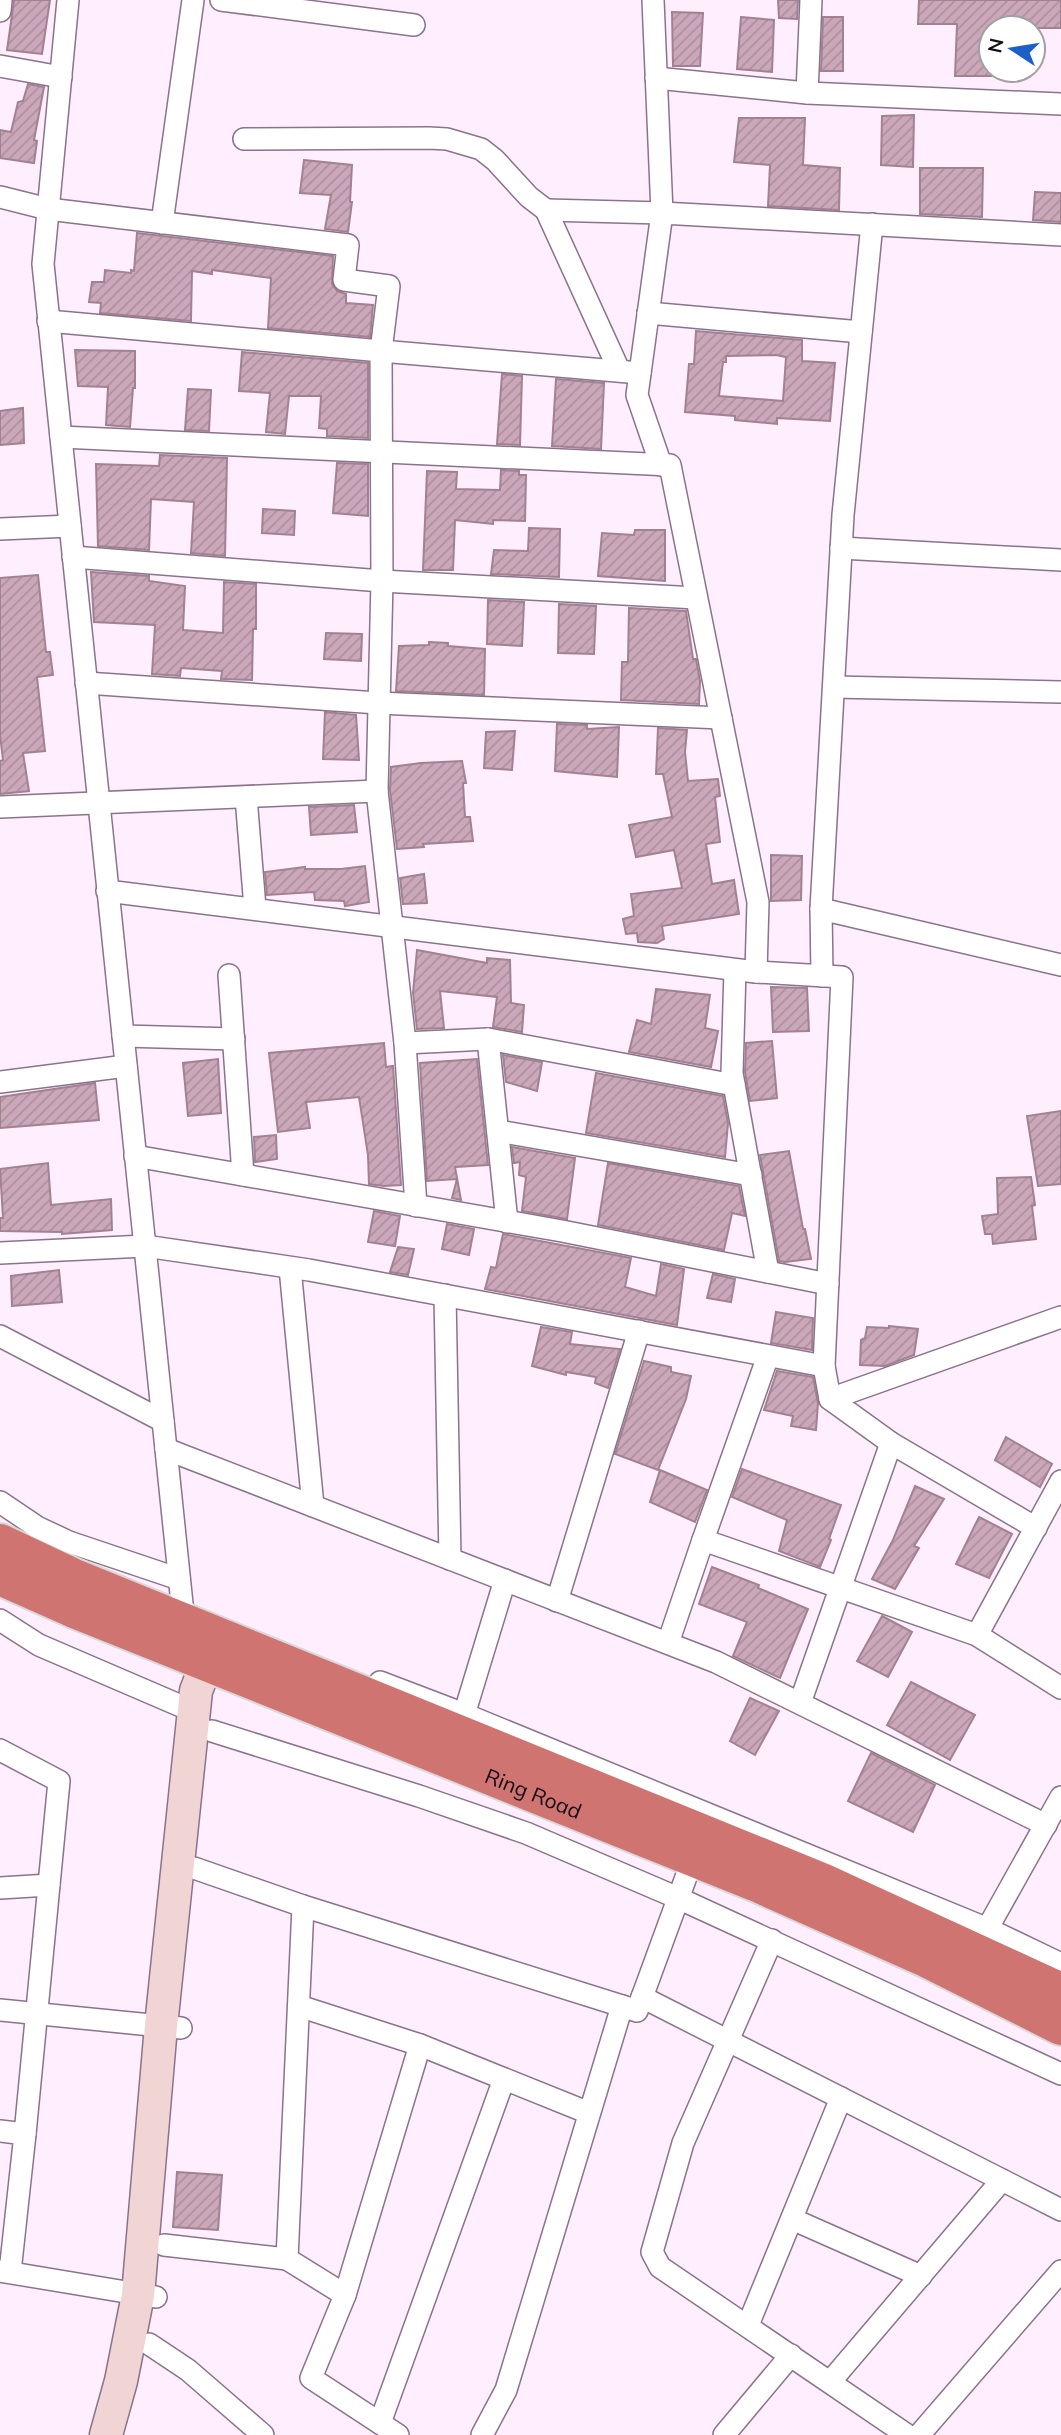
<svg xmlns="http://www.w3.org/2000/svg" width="1061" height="2435" viewBox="0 0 1061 2435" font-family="Mulish,sans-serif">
<defs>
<pattern id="building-hatch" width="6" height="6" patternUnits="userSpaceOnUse" patternTransform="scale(1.75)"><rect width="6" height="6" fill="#cba8b9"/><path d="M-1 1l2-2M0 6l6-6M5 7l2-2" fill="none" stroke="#ae8f9e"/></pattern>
</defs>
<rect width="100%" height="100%" fill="#feeefe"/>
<!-- building -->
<g fill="url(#building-hatch)" stroke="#a28191" stroke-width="2" fill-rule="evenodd">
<path d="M14,0H50L42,54L7,50Z"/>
<path d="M778,0H798L797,19L779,18Z"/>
<path d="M919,0H1061V28H991V76H955L957,24H918Z"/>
<path d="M672,12L703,13L700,66H673Z"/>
<path d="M741,17L774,20L772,72L737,69Z"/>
<path d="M823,17H843V71H821Z"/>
<path d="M28,84L44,87L34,140L37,141L34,163L0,158V130L11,132L18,102L23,101Z"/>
<path d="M914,115L913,167L881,165L882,116Z"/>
<path d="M739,118H805L803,165L840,168L839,210L768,206L770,165L734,162Z"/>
<path d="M304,160L352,165L350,202H352L348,232L325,229L331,195L300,193Z"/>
<path d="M920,168H983L982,217L920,214Z"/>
<path d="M1035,192L1061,193V222L1033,220Z"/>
<path d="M137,233L333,256L332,284L337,291L346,294V303L373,305L370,337L268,328L271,278L212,270V274L192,271L191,321L100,313L101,303L89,302L92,282H104L105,270L131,273V270L134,271Z"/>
<path d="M696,331L802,340V361L835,363L830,421L777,418V424L735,420V416L685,412L689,364H694ZM776,355L786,357L783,401L719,396L723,362H726V356Z"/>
<path d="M75,350L135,351V388H133L130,427L106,425L108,387L78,386Z"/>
<path d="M242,352L368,363V438L327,436V429L319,428L321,396H289L285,434L266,432L270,393L239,391Z"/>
<path d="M502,374L522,376L520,445L497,444Z"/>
<path d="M556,379L604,383L601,449L552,446Z"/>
<path d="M188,389L211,390L209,431L185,430Z"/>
<path d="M23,408L24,443L0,445V411Z"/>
<path d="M160,455L227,458L225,556L191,553L194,502L151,499L149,550L98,546L96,464L159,466Z"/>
<path d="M337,463L368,464V516L333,513Z"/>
<path d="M501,470L519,471V475H526L525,521L493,520V524L455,520L453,570H423L427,471L457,472L456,489L500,490Z"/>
<path d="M263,509L295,511L294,535L262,533Z"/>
<path d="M529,528L560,529L559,577L491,574L494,550L528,551Z"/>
<path d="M635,530H665V581L598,576L602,533L634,535Z"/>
<path d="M91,572L149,576V581L185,586L183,630L223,633L224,582L256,584V629H253L252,680L221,679L222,671L181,668L180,676L152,674L155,625L94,622Z"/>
<path d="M38,575L46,652H50L53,675L37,677L45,751L23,753L29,791L0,794V761L3,760L0,735V578Z"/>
<path d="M488,600L524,602L522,646L487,644Z"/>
<path d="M559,604L596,606L594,654L558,653Z"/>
<path d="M629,608L686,611L693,659H696L700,681L699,704L621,700L622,662H628Z"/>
<path d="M326,633L362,634L361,661L324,659Z"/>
<path d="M429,642L448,643V646L485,649L484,695L396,691L399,646L429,645Z"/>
<path d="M325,712L356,715L359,760L323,759Z"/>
<path d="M557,724L587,725V729L619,727L617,777L555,771Z"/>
<path d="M658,728L687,730L685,752L688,781L718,779L720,796L715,797L720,842L706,844L712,884L734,880L739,914L662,926L664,939L657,943L638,942L637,933L626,934L623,919L634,916L631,894L682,888L674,850L636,857L629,825L672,817L663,774H656Z"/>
<path d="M515,731L512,770L484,768L486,732Z"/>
<path d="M462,761L466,783H463L465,817H470L473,841L423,844L424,847L397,849L390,790L391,767L421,763Z"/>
<path d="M354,805L357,832L311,835L309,807Z"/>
<path d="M771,855L802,856L801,900L771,901Z"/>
<path d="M365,866L369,902L345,906L344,901L315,900L314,892L267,895L265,872L305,867V869H341Z"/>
<path d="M424,874L427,903L403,904L400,878Z"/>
<path d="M417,950L487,963V958L510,960L511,1003L524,1005L522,1032L493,1027L497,997L440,991L444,1028L417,1029L413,993Z"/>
<path d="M771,987L807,988L809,1031L773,1032Z"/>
<path d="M656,989L710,995L705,1028L718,1031L711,1067L629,1052L637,1020L651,1024Z"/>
<path d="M772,1041L777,1098L750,1101L745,1072L746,1043Z"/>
<path d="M384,1043L386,1067L393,1066L401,1185L384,1186L369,1184L368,1155L359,1097L306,1102L310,1128L278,1132L269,1053Z"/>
<path d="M503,1055L542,1062L537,1091L506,1082Z"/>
<path d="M218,1059L221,1113L188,1116L183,1063Z"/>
<path d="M477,1059L488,1165L455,1167L461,1200L452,1198L457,1179L427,1181L420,1063Z"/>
<path d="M596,1073L723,1096L728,1123L725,1157L586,1133Z"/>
<path d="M95,1083L99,1120L0,1128V1097Z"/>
<path d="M1061,1111V1184L1038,1186L1027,1116Z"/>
<path d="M276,1135L277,1159L255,1162L254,1137Z"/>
<path d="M512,1147L575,1158L567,1219L522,1211L526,1177L519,1175L520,1162L514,1163Z"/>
<path d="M789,1151L803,1229H805L811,1259L785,1262L779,1261L760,1155Z"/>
<path d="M48,1163L51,1205L111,1199L112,1230L62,1234V1232L0,1231V1218H3L0,1169Z"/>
<path d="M608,1163L739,1186L745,1216L732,1213L724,1250L598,1225Z"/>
<path d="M1031,1177L1035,1205L1032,1206L1036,1239L993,1244L992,1234H985L982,1216L998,1214L997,1178Z"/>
<path d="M374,1211L400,1216L395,1246L368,1242Z"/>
<path d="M447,1224L474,1229L469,1255L442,1249Z"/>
<path d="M503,1234L631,1258L625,1287L656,1296L661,1264L684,1269L677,1325L485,1289L491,1267L496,1268Z"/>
<path d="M398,1247L414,1249L408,1275L390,1272Z"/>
<path d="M59,1270L62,1302L12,1306L11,1276Z"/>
<path d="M713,1274L735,1279L731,1302L707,1298Z"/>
<path d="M776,1312L813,1318L812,1350L771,1343Z"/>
<path d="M889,1326L918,1329L914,1355L885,1366L860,1365L861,1340L865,1338L867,1327L889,1328Z"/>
<path d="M541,1327L572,1332L570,1344L620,1349L608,1388L595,1383L596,1377L566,1372V1375L532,1366Z"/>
<path d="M644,1361L671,1367V1372L691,1376L686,1399L658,1470L615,1454Z"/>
<path d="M777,1371L813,1377L818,1403L816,1430L791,1426L793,1416L764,1410Z"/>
<path d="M1006,1437L1052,1464L1040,1487L995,1460Z"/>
<path d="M742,1469L841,1505L829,1539L831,1540L820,1567L779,1551L787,1520L732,1497Z"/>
<path d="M660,1470L707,1490L695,1522L650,1502Z"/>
<path d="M915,1486L944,1499L914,1546L919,1548L895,1589L872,1579L893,1540Z"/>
<path d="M979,1517L1012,1534L989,1578L956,1564Z"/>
<path d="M712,1567L759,1585L758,1588L808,1609L780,1678L733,1656L747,1622L699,1604Z"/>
<path d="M882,1616L912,1632L888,1677L857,1661Z"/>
<path d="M911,1682L975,1715L950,1760L887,1725Z"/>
<path d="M750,1698L779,1711L755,1755L730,1741Z"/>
<path d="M871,1753L935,1785L913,1832L848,1801Z"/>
<path d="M177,2172L222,2175L218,2230L173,2227Z"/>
</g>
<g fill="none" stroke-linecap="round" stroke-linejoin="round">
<!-- street casing -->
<g stroke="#8a738b" stroke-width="24">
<g id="street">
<path d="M68,0L43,264L184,1623"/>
<path d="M221,0L414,25"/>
<path d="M0,11L1,0"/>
<path d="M0,66L61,77"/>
<path d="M656,78L807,93L1061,104"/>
<path d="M807,93L811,0"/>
<path d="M244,139L429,138L447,139L481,149L495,160L529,197L546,210L619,370"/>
<path d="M0,197L48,209L348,245L344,280L389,286L381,351L640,373"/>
<path d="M546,210L662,213L653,0"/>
<path d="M162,223L193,0"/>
<path d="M648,313L861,332"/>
<path d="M61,437L670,465L758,902L756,972L107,891"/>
<path d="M661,465L637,395L662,213L1061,235"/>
<path d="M0,529L70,526"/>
<path d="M841,548L1061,560"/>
<path d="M73,557L382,581L696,598"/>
<path d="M86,683L378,703L721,718"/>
<path d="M834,687L1061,692"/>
<path d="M377,791L405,1043L416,1206"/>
<path d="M246,797L255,908"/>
<path d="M0,807L377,791L382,581L381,351L48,321"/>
<path d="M821,909L843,515L872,224"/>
<path d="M735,970L732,1073L768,1272"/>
<path d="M756,972L842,977L824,1366L830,1399L1061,1317"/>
<path d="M229,975L243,1175"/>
<path d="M822,976L821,909L1061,965"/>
<path d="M123,1036L234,1039"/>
<path d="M405,1043L488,1039"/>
<path d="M0,1082L126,1066"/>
<path d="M498,1131L751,1175"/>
<path d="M135,1156L562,1231L828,1284"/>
<path d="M507,1222L488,1039L734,1085"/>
<path d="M0,1253L145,1246L309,1270L824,1366"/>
<path d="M290,1268L313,1506"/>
<path d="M445,1295L450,1559"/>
<path d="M0,1336L163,1421"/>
<path d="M768,1356L703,1540L977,1635L1061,1688"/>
<path d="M891,1443L1036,1528"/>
<path d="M166,1449L716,1662L1046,1825"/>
<path d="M0,1502L37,1527L69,1542L179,1579"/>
<path d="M557,1601L639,1331"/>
<path d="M0,1620L39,1645L195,1712"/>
<path d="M977,1635L1061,1481"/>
<path d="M668,1643L703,1540"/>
<path d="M380,1682L464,1714L988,1929L1061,1964"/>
<path d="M800,1703L891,1443L830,1399"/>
<path d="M460,1728L505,1580"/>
<path d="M212,1731L419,1796L526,1833L678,1898L1061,2074"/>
<path d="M0,1750L59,1781L25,2134"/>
<path d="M194,1868L303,1906L622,2006"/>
<path d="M0,1888L49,1885"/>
<path d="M772,1940L683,2143L652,2252L660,2267L907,2435"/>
<path d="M981,1940L1061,1797"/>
<path d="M642,1997L1061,2210"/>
<path d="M0,2010L181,2028"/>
<path d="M420,2045L589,2113"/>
<path d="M0,2131L25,2134L10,2272"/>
<path d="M792,2219L921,2276"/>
<path d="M164,2245L287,2259L303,1906"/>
<path d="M287,2259L345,2295L420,2045L299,2006"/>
<path d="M0,2271L156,2297"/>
<path d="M345,2295L311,2378L398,2435"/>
<path d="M748,2325L841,2098"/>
<path d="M149,2344L188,2370L263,2435"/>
<path d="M830,2382L1002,2180"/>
<path d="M380,2423L504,2079"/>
<path d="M482,2435L506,2390L622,2006L637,2011L693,1858"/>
<path d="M724,2435L791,2355"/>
<path d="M919,2435L1061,2271"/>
</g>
</g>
<!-- secondary casing -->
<g stroke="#8a738b" stroke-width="35">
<path id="secondary" d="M106,2435L121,2381L138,2295L161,2026L196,1691L207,1662L211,1640"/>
</g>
<!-- highway casing -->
<g stroke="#dad8da" stroke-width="42">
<g id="highway">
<path d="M0,1543L72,1577L822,1882L1061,1992"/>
<path id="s1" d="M0,1576L77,1610L755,1882L928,1959L1061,2026"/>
</g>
</g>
<!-- street -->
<use href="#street" stroke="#fff" stroke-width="21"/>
<!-- secondary -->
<use href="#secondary" stroke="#f1d5d5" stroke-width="32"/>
<!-- highway -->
<use href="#highway" stroke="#d07472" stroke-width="38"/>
</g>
<g text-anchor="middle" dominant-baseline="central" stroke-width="5" stroke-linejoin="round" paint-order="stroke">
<!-- street labels -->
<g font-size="21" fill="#160d16" stroke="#fff">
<text stroke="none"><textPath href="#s1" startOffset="576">Ring Road</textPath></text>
</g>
</g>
<!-- north arrow -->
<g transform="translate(1012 49) rotate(282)"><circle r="33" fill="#ffffff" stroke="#a29ea2" stroke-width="2"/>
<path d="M0-5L12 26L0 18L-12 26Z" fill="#1c5fca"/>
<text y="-10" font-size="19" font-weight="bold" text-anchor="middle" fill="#160d16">N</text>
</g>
</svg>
